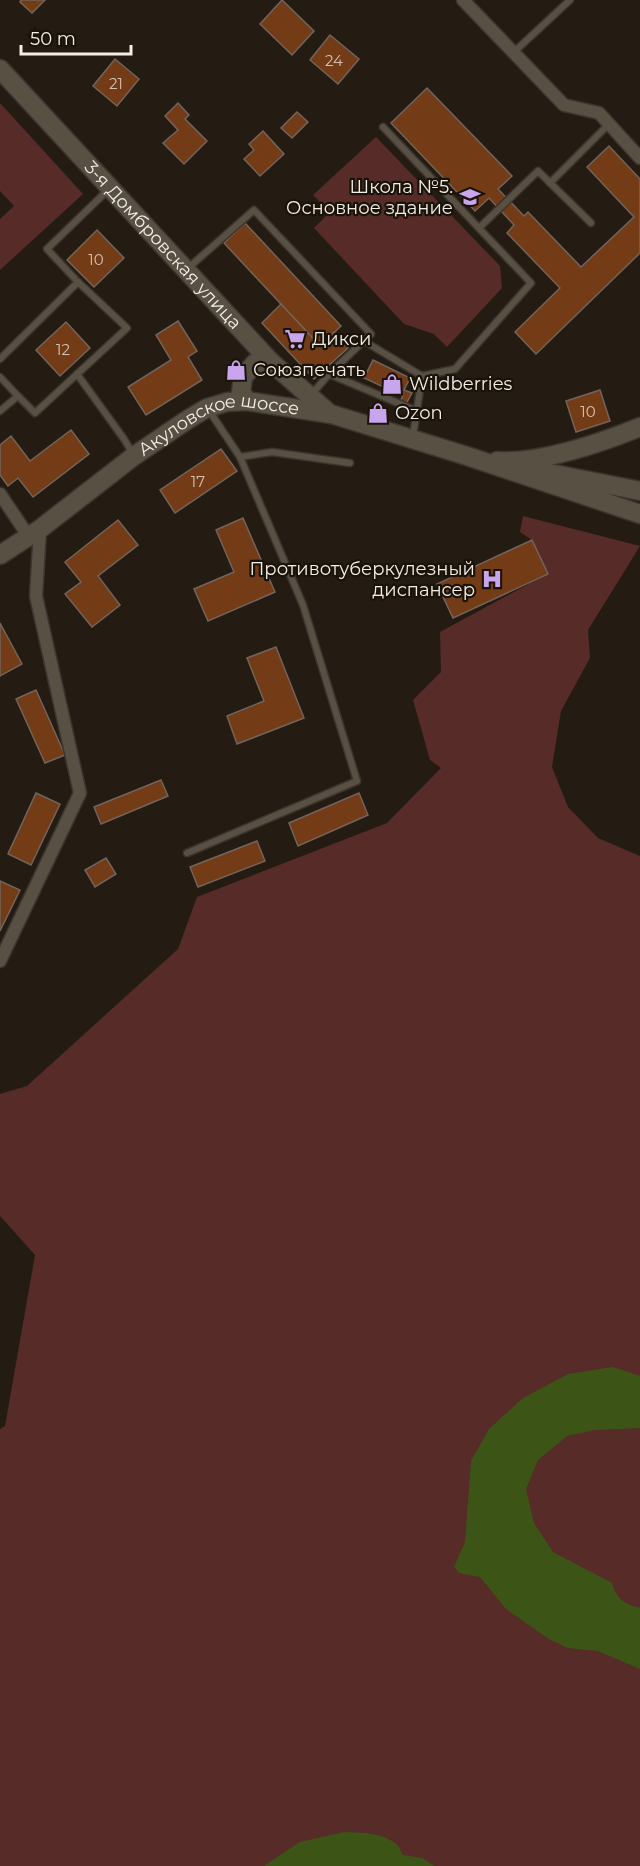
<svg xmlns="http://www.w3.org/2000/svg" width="640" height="1866" viewBox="0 0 640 1866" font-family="Montserrat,sans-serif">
<rect width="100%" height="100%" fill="#241c12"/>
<!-- green -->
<g fill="#562b28">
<path d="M0,103L83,194L0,270V219L14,206L0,191Z"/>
<path d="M376,137L500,266L502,288L447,347L434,334L404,324L314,228L330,212L313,195Z"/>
<path d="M523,516L640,546L588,630L590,658L561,711L552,767L568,807L598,838L640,856V1866H0V1429L5,1426L35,1255L0,1216V1094L27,1086L178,949L197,897L387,823L441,768L430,760L413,700L441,672L440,632L547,574L532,540L520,532Z"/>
</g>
<!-- water -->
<g fill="#3c5516">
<path d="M613,1367L640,1376V1428L595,1430L567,1436L538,1460L526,1489L534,1523L553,1552L612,1583C616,1599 625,1604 640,1608V1669L598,1651L568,1648L549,1639L506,1609L480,1577L459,1573L454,1567L465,1542L471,1461L489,1429L523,1398L568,1374Z"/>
<path d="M344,1832C361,1833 380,1832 395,1843C400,1846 400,1851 403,1855L422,1858L435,1866H264L300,1842Z"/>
</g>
<!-- building -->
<g fill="#733b16" stroke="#72645c" stroke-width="1.5">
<path d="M21,0H45L32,13L20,2Z"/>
<path d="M282,0L314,31L292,55L260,24Z"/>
<path d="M330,35L359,59L338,84L310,60Z"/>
<path d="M115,59L139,79L117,106L93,86Z"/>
<path d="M427,88L512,176L498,189L524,216L528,212L581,267L634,217L587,167L609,146L640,179V253L536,354L515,332L560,288L507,233L514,225L489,198L475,211L391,123Z"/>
<path d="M178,103L189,115L185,119L207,141L184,164L163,143L178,130L165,116Z"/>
<path d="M297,112L308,122L292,138L281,128Z"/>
<path d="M263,131L284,154L260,176L244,159L254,150L249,144Z"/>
<path d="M245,223L341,326L320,346L224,243Z"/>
<path d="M97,230L124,258L94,287L67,260Z"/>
<path d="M281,304L320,346L334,332L348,348L314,379L262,323Z"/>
<path d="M178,321L197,351L188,357L202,380L146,415L128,387L171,360L156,335Z"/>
<path d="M66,322L90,348L60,376L36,350Z"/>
<path d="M373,360L410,378L404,390L412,393L406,404L400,401L403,396L364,378Z"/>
<path d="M600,390L610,421L576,432L566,401Z"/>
<path d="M71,430L89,454L33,497L18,478L8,486L0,475V445L11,436L30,461Z"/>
<path d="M221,449L237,471L175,513L160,490Z"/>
<path d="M243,518L275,592L208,621L194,589L234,572L216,530Z"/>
<path d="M118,520L138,545L98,576L120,605L92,627L65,594L81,582L65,562Z"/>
<path d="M532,540L548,574L453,618L437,584Z"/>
<path d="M0,623L22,664L0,676Z"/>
<path d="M276,647L304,718L237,744L227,716L264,701L247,658Z"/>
<path d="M36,690L65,755L45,763L16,699Z"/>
<path d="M161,780L168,796L101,824L94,807Z"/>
<path d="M36,793L60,804L31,865L8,854Z"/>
<path d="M359,793L368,815L298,846L289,823Z"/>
<path d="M257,841L265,861L198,887L190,867Z"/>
<path d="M106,858L116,874L95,887L85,870Z"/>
<path d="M0,881L20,890L0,931Z"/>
</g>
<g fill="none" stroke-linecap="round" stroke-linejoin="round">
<!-- lane casing -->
<g stroke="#3b352f" stroke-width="9">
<g id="lane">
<path d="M514,52L570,0"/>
<path d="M383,127L531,283L455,369L422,376"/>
<path d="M550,183L609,124"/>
<path d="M479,228L538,171L591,223"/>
<path d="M187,269L254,210L371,334L329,374L312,394"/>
<path d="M364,341L422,376L413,436"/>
<path d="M0,359L78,282L47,249L109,189"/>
<path d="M77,374L124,439L133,454"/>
<path d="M329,374L417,411"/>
<path d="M0,377L18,396L0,411"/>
<path d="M18,396L35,413L127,328L78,282"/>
<path d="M208,409L240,457L272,452L350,463"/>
<path d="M187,853L357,781L303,605L240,457"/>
</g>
</g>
<!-- street casing -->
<g stroke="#3b352f" stroke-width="15">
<g id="street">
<path d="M463,0L564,105L599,113L640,158"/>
<path d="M0,494L29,537"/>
<path d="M0,961L80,793L36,596L40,529"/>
</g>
</g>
<!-- secondary casing -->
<g stroke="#3b352f" stroke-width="21">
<g id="secondary">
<path id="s1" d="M0,69L271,362L330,414"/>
<path d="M247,401L241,392L243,377L255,363L271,362"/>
<path d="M497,461C539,464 601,443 640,427"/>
<path d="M539,471L640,491"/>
<path id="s2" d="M0,555L40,529L134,456L187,420L207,408L227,402L247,401L331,414L467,456L640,514"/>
</g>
</g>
<!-- lane -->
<use href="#lane" stroke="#585043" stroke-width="6"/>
<!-- street -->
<use href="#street" stroke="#585043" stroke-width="12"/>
<!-- secondary -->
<use href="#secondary" stroke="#585043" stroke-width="18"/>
</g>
<!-- icons -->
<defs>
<g id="school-bare" transform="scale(1.62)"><path d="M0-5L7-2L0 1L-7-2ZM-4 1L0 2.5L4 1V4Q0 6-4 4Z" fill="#c9a5ee" stroke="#1a1309" stroke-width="2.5" paint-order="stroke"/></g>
<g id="supermarket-bare" transform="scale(1.62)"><path d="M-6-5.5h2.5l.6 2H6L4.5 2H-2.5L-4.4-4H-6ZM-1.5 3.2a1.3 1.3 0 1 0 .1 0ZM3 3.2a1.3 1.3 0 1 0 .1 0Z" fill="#c9a5ee" stroke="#1a1309" stroke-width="2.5" paint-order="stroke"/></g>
<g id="shop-bare" transform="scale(1.62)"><path d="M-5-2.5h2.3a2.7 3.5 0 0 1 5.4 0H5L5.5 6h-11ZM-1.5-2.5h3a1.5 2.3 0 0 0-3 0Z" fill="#c9a5ee" stroke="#1a1309" stroke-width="2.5" paint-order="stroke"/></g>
<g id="hospital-bare" transform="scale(1.62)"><path d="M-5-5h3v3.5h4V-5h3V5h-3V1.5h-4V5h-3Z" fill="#c9a5ee" stroke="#1a1309" stroke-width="2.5" paint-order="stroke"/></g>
</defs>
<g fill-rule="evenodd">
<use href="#school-bare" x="470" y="197"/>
<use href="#supermarket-bare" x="295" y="339"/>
<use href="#shop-bare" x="236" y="370"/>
<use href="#shop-bare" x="392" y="384"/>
<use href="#shop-bare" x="378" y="413"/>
<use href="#hospital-bare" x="492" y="579"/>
</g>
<g text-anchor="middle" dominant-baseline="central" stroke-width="4.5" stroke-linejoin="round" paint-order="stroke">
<!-- number labels -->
<g font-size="15" fill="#d3c1b3">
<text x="334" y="60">24</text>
<text x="116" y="83">21</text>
<text x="96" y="259">10</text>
<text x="63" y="349">12</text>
<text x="588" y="411">10</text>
<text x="198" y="481">17</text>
</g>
<!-- poi labels -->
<g font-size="18" fill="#f3eee7" stroke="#1a1309" text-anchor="start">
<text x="453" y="187" text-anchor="end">Школа №5.<tspan x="453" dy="21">Основное здание</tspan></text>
<text x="312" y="339">Дикси</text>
<text x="253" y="370">Союзпечать</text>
<text x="409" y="384">Wildberries</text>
<text x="395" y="413">Ozon</text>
<text x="475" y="569" text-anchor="end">Противотуберкулезный<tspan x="475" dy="21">диспансер</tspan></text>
</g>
<!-- street labels -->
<g font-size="18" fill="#f3eee7" stroke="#1a1309">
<text stroke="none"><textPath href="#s1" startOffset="240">3-я Домбровская улица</textPath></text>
<text stroke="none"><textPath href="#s2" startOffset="261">Акуловское шоссе</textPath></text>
</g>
</g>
<!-- scale -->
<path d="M21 45v9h110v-9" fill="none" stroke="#f3eee7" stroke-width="3"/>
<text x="30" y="45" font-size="18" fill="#f3eee7" stroke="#1a1309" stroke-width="4.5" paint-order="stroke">50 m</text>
</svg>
